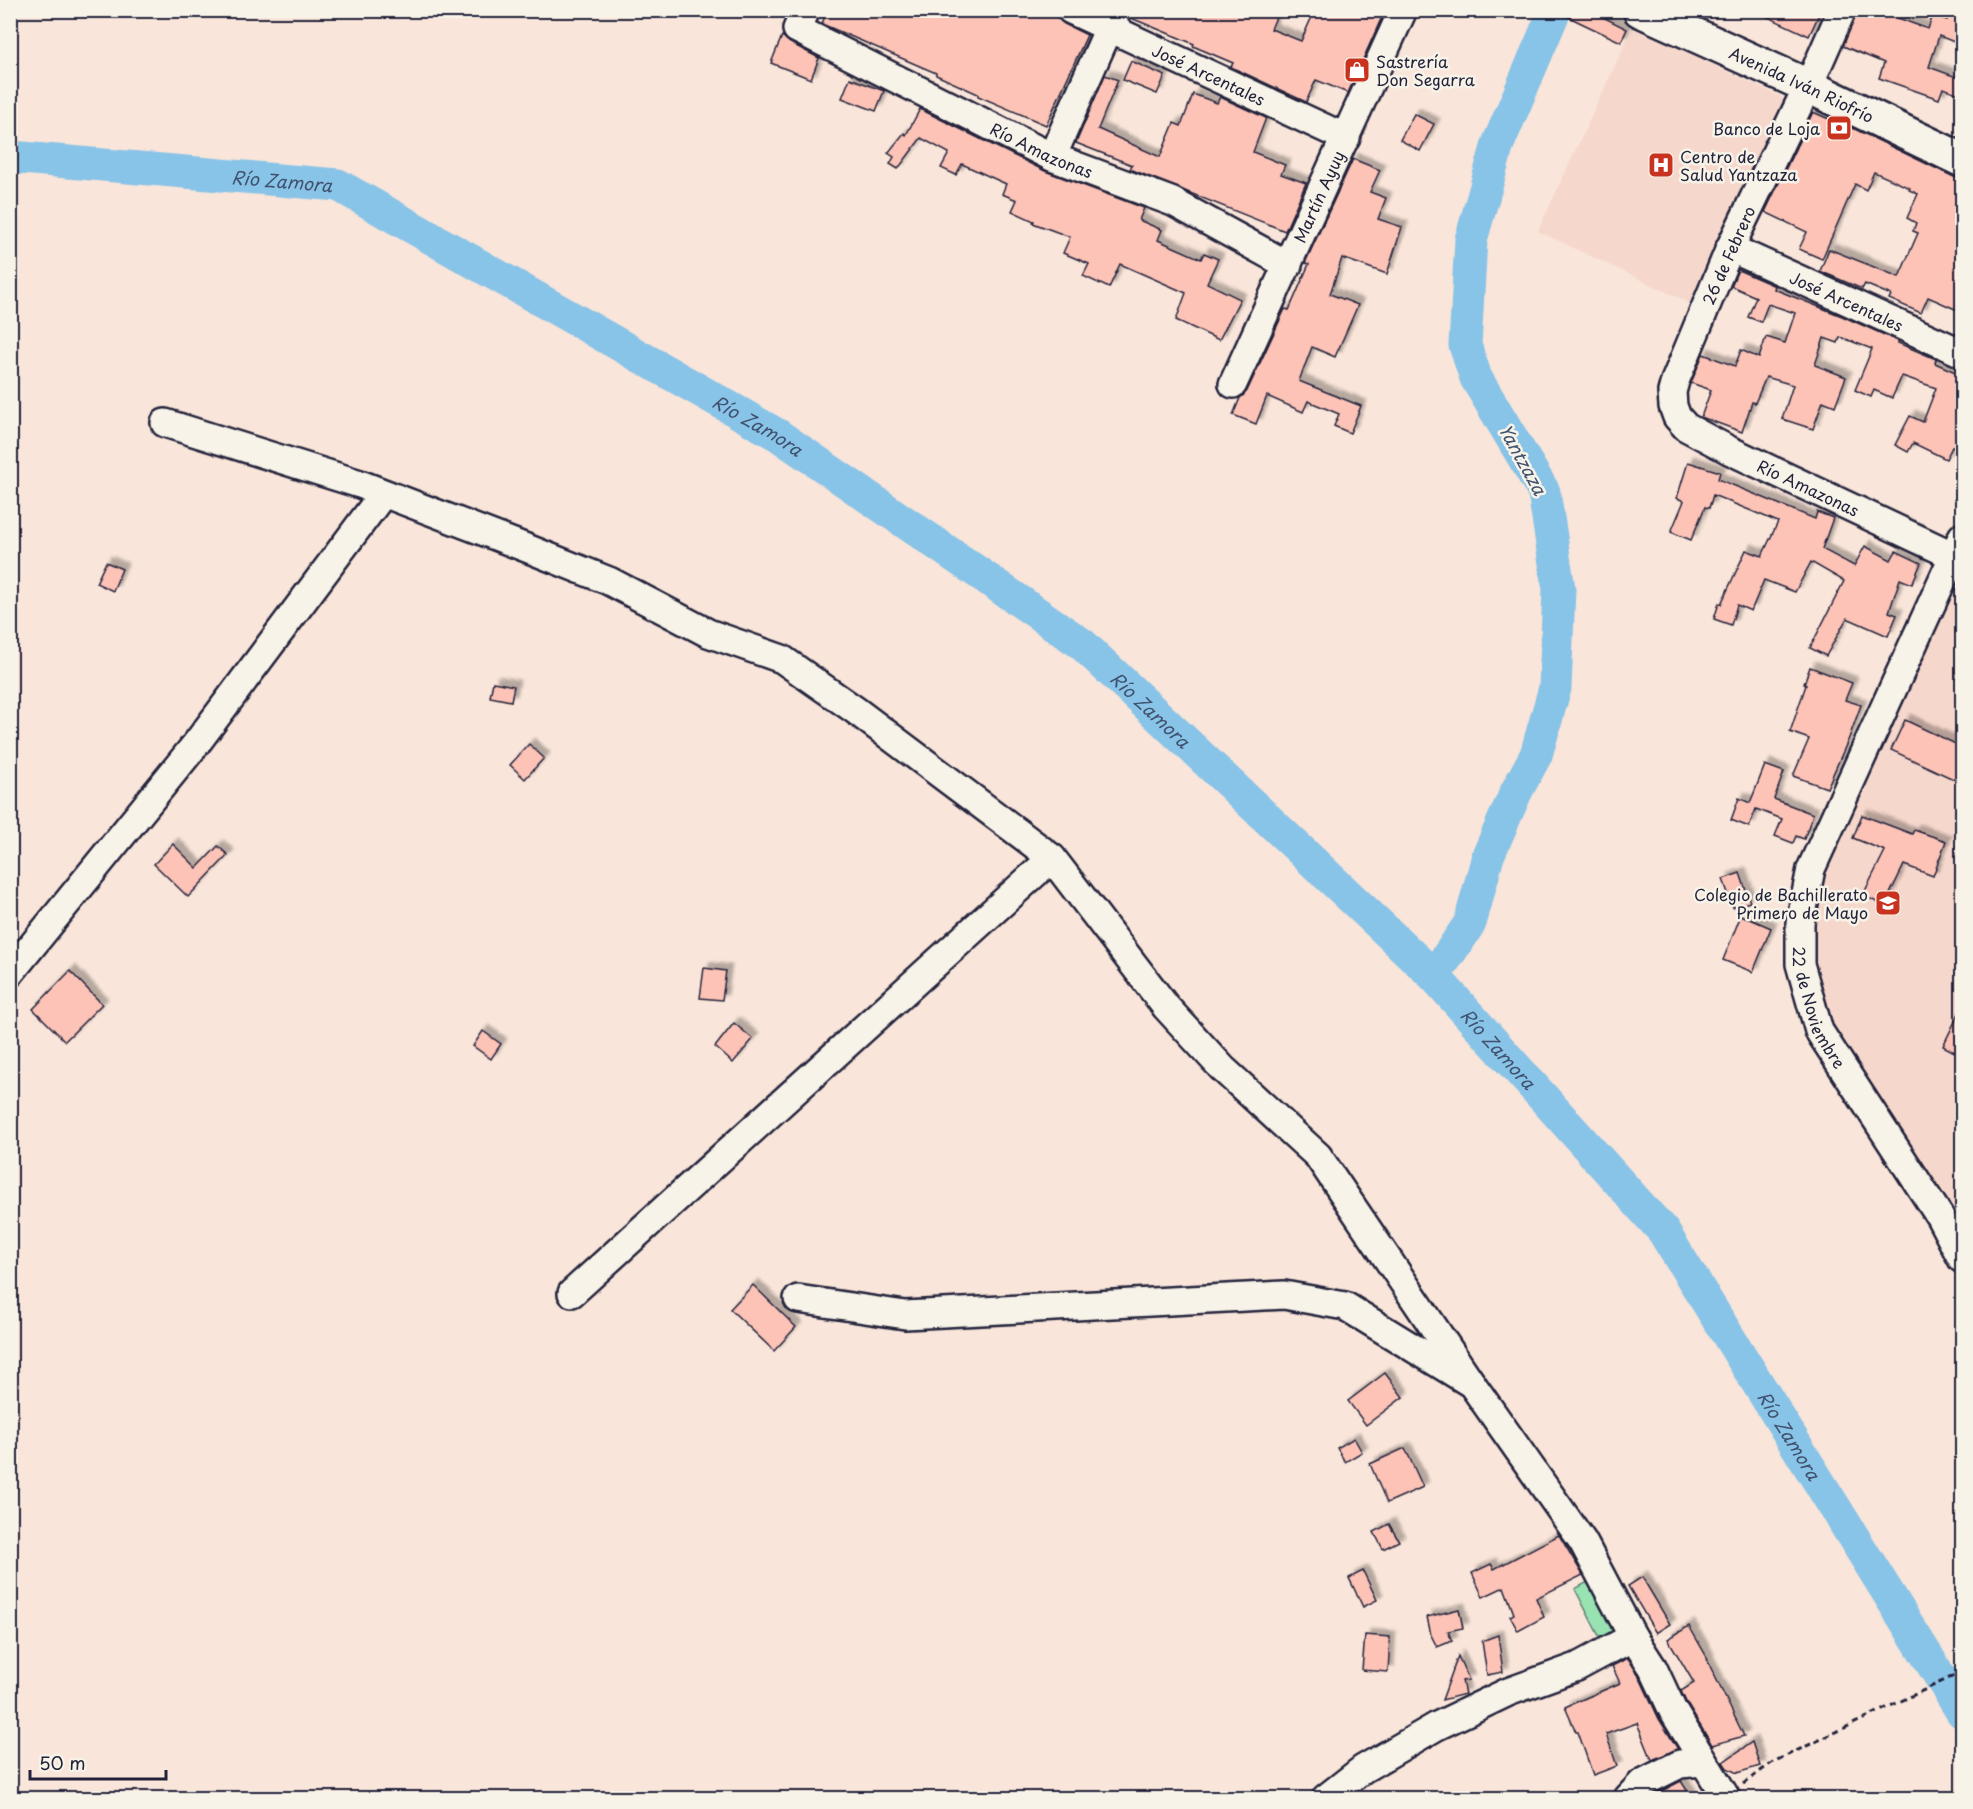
<svg xmlns="http://www.w3.org/2000/svg" width="1973" height="1809" viewBox="0 0 1973 1809" font-family="'Playpen Sans',sans-serif">
<defs>
<filter id="shadow"><feDropShadow dx="5.5" dy="-5.5" stdDeviation="1.5" flood-color="#0004"/></filter>
</defs>
<rect width="100%" height="100%" fill="#f9e5d9"/>
<filter id="ink" filterUnits="userSpaceOnUse"><feTurbulence type="fractalNoise" baseFrequency=".0167" numOctaves="2"/><feDisplacementMap in="SourceGraphic" scale="12" xChannelSelector="R" yChannelSelector="G"/><feConvolveMatrix kernelMatrix="1 2 1 2 8 2 1 2 1" color-interpolation-filters="sRGB"/></filter>
<g filter="url(#ink)">
<!-- built -->
<g fill="#f6d7cc">
<path d="M1633,27L1785,99L1690,303L1538,231Z"/>
<path d="M1962,573V1237L1826,1024L1810,973L1814,893Z"/>
</g>
<!-- green -->
<path fill="#99e2b2" stroke="#5e8276" stroke-width="1.5" d="M1595,1578L1618,1626L1601,1640L1575,1589Z"/>
<g fill="none" stroke-linecap="round" stroke-linejoin="round">
<!-- river -->
<g stroke="#88c3e8" stroke-width="33">
<path id="s1" d="M10,157L338,185L778,435L1082,644L1434,976L1663,1231L1962,1712"/>
<path d="M1434,976L1470,923L1488,856L1516,792L1536,755L1555,688L1559,589L1544,492L1476,378L1465,345L1471,240L1498,144L1555,10"/>
</g>
</g>
<!-- building -->
<g fill="#fdc3b7" stroke="#22223b" stroke-width="1.5" filter="url(#shadow)">
<path d="M827,10H1048L1056,14L1059,19L1064,24L1087,35L1046,125L978,96V94L936,75V73L822,24Z"/>
<path d="M1132,10H1279L1271,29L1301,41L1315,10H1385L1348,93L1316,80L1306,102L1231,67L1233,63L1193,46L1194,44L1131,18Z"/>
<path d="M1554,10H1589L1627,29L1621,42Z"/>
<path d="M1753,10H1821L1809,36Z"/>
<path d="M1857,10H1886L1884,13L1928,29L1933,15L1947,20L1951,10H1962V45L1939,36L1929,67L1962,79V95L1943,88L1939,99L1879,78L1884,63L1843,46Z"/>
<path d="M782,36L790,43L819,58L811,79L771,63Z"/>
<path d="M1131,61L1165,76L1157,94L1123,80Z"/>
<path d="M1105,75L1118,80L1098,129L1160,157L1174,123L1181,126L1193,94L1217,103L1220,97L1266,118L1253,152L1285,165L1281,174L1306,183L1285,231L1130,169L1132,165L1076,143Z"/>
<path d="M850,78L884,91L876,111L842,98Z"/>
<path d="M920,109L1045,171L1144,208L1139,220L1162,230L1158,240L1201,259L1204,253L1218,259L1207,283L1240,299L1219,340L1176,320L1186,293L1120,264L1109,288L1083,276L1089,264L1063,253L1070,237L1033,223L1034,221L1012,211L1017,200L1002,194L1006,184L962,164L956,175L941,168L949,153L921,138L898,169L890,164L894,157L888,153L904,133L906,135Z"/>
<path d="M1813,112L1831,120L1832,118L1954,177L1962,179V312L1928,297L1921,313L1889,299L1891,295L1865,284L1862,289L1820,271L1829,249L1899,277L1918,233L1913,231L1916,223L1907,218L1918,194L1909,190L1910,188L1874,172L1866,190L1855,184L1822,259L1799,249L1807,232L1765,212Z"/>
<path d="M1414,114L1434,124L1420,151L1400,140Z"/>
<path d="M1353,159L1380,170L1370,192L1386,198L1378,219L1402,227L1387,274L1342,258L1330,294L1358,305L1335,357L1312,347L1299,381L1361,406L1350,433L1334,426L1339,414L1308,401L1303,412L1267,396L1256,424L1233,415L1240,398L1247,391L1285,309L1289,310L1309,264L1305,263Z"/>
<path d="M1738,270L1775,286L1774,289L1842,316L1898,341V343L1936,359L1935,363L1962,375V451L1952,447L1946,459L1913,443L1908,452L1895,445L1910,416L1923,422L1936,388L1902,376L1892,398L1874,390L1871,397L1855,390L1872,349L1840,337L1838,343L1824,338L1815,365L1846,377L1835,406L1823,401L1813,429L1782,419L1793,385L1766,377L1755,403L1752,402L1742,432L1701,417L1711,390L1691,383L1703,354L1735,366L1741,350L1759,358L1766,337L1785,343L1795,313L1768,304L1761,322L1748,317L1756,297L1731,286Z"/>
<path d="M1688,462L1720,472L1718,479L1815,519L1817,512L1833,518L1822,549L1854,566L1865,546L1891,560L1896,551L1921,563L1912,584L1900,579L1889,612L1897,615L1888,636L1847,618L1826,656L1810,648L1844,581L1811,562L1795,592L1764,580L1751,611L1737,605L1731,625L1714,619L1719,603L1721,604L1746,550L1762,556L1778,522L1713,495L1709,508L1705,507L1691,540L1671,532L1684,501L1677,498Z"/>
<path d="M106,562L122,569L113,591L96,583Z"/>
<path d="M1810,667L1852,683L1845,700L1861,705L1849,738L1827,788L1793,776L1809,739L1790,732L1806,685L1804,684Z"/>
<path d="M493,682L514,686L511,701L490,697Z"/>
<path d="M1905,720L1962,747V783L1891,750Z"/>
<path d="M529,744L544,758L525,779L510,765Z"/>
<path d="M1765,765L1784,772L1774,799L1813,814L1804,839L1796,836L1793,843L1775,836L1782,819L1756,809L1749,827L1731,820L1739,798L1750,803Z"/>
<path d="M1862,815L1912,834L1914,830L1946,841L1933,876L1904,865L1884,906L1863,895L1885,851L1853,838Z"/>
<path d="M173,844L197,868L218,846L228,855L188,897L154,864Z"/>
<path d="M1740,873L1750,902L1733,907L1723,879Z"/>
<path d="M1741,915L1771,928L1753,972L1723,960Z"/>
<path d="M704,968L726,971L722,1000L700,998Z"/>
<path d="M70,971L102,1004L65,1041L33,1009Z"/>
<path d="M1962,1007V1056L1943,1046Z"/>
<path d="M734,1023L753,1039L733,1063L715,1047Z"/>
<path d="M483,1031L501,1044L491,1059L473,1046Z"/>
<path d="M753,1285L796,1327L774,1351L730,1309Z"/>
<path d="M1385,1373L1403,1397L1366,1425L1348,1401Z"/>
<path d="M1354,1438L1362,1452L1345,1462L1337,1448Z"/>
<path d="M1405,1448L1423,1487L1387,1503L1370,1464Z"/>
<path d="M1389,1524L1399,1541L1383,1549L1374,1532Z"/>
<path d="M1559,1535L1583,1575L1536,1598L1544,1617L1518,1631L1510,1616L1514,1614L1504,1587L1483,1597L1472,1573L1491,1564L1494,1569Z"/>
<path d="M1363,1571L1377,1600L1363,1607L1349,1578Z"/>
<path d="M1642,1577L1670,1624L1656,1633L1628,1586Z"/>
<path d="M1459,1609L1463,1628L1448,1631L1452,1641L1437,1647L1431,1635L1427,1617Z"/>
<path d="M1689,1626L1708,1659L1707,1660L1744,1736L1712,1745L1687,1704L1681,1691L1694,1683L1668,1639Z"/>
<path d="M1365,1635L1390,1637L1388,1672L1362,1670Z"/>
<path d="M1498,1635L1503,1672L1487,1675L1482,1641Z"/>
<path d="M1458,1656L1469,1680L1462,1681L1465,1694L1442,1700Z"/>
<path d="M1628,1658L1639,1676L1659,1719L1678,1749L1652,1760L1637,1723L1606,1734L1617,1766L1593,1775L1578,1732H1576L1565,1707L1620,1683L1612,1666Z"/>
<path d="M1752,1742L1760,1766L1737,1773L1727,1768L1723,1762Z"/>
<path d="M1681,1781L1692,1798H1649L1652,1796Z"/>
</g>
<g fill="none" stroke-linecap="round" stroke-linejoin="round">
<!-- minor casing -->
<g stroke="#22223b" stroke-width="32">
<g id="minor">
<path id="s2" d="M806,10L797,29L1052,157L1173,202L1288,265"/>
<path id="s3" d="M1071,10L1346,138"/>
<path id="s4" d="M1842,10L1816,69L1730,248L1675,381L1672,392L1673,406L1677,417L1686,427L1729,450L1954,556"/>
<path d="M1052,157L1117,10"/>
<path id="s5" d="M1730,248L1962,353"/>
<path id="s6" d="M1233,384L1403,10"/>
<path d="M165,423L360,484L529,549L609,581L708,633L782,659L855,710L1052,858"/>
<path id="s7" d="M1962,537L1811,869L1800,923V964L1819,1031L1940,1217L1962,1259"/>
<path d="M10,973L196,744L383,494"/>
<path d="M572,1293L1052,858L1166,1007L1223,1069L1318,1156L1472,1384"/>
<path d="M798,1299L905,1315L1284,1295L1345,1306L1472,1384L1583,1542L1633,1637L1653,1668L1673,1711L1725,1796L1724,1798"/>
<path d="M1326,1798L1363,1769L1437,1726L1508,1692L1577,1667L1633,1637"/>
<path d="M1628,1798L1642,1783L1680,1764L1703,1762"/>
</g>
</g>
<!-- major casing -->
<g stroke="#22223b" stroke-width="38">
<g id="major">
<path id="s8" d="M1640,10L1808,86L1962,160"/>
</g>
</g>
<!-- path -->
<path stroke="#22223b" stroke-width="3" stroke-dasharray="6 4.5" stroke-linecap="butt" d="M1743,1784L1773,1762L1962,1672"/>
<!-- minor -->
<use href="#minor" stroke="#f7f3e8" stroke-width="27"/>
<!-- major -->
<use href="#major" stroke="#f7f3e8" stroke-width="33"/>
</g>
</g>
<!-- icons -->
<defs>
<g id="shop-square" transform="scale(1.35)"><rect x="-9" y="-9" width="18" height="18" rx="4" fill="#c8321e" stroke="#f7f3e8"/><path d="M-5-2.5h2.3a2.7 3.5 0 0 1 5.4 0H5L5.5 6h-11ZM-1.5-2.5h3a1.5 2.3 0 0 0-3 0Z" fill="#fff"/></g>
<g id="bank-square" transform="scale(1.35)"><rect x="-9" y="-9" width="18" height="18" rx="4" fill="#c8321e" stroke="#f7f3e8"/><path d="M-6-4H6V4H-6ZM0-2.3a2.3 2.3 0 1 0 0 4.6a2.3 2.3 0 1 0 0-4.6Z" fill="#fff"/></g>
<g id="hospital-square" transform="scale(1.35)"><rect x="-9" y="-9" width="18" height="18" rx="4" fill="#c8321e" stroke="#f7f3e8"/><path d="M-5-5h3v3.5h4V-5h3V5h-3V1.5h-4V5h-3Z" fill="#fff"/></g>
<g id="university-square" transform="scale(1.35)"><rect x="-9" y="-9" width="18" height="18" rx="4" fill="#c8321e" stroke="#f7f3e8"/><path d="M0-5L7-2L0 1L-7-2ZM-4 1L0 2.5L4 1V4Q0 6-4 4Z" fill="#fff"/></g>
</defs>
<g fill-rule="evenodd">
<use href="#shop-square" x="1357" y="70"/>
<use href="#bank-square" x="1839" y="128"/>
<use href="#hospital-square" x="1661" y="165"/>
<use href="#university-square" x="1888" y="903"/>
</g>
<g text-anchor="middle" dominant-baseline="central" stroke-width="5" stroke-linejoin="round" paint-order="stroke">
<!-- poi labels -->
<g font-size="16" fill="#22223b" stroke="#f7f3e8" text-anchor="start">
<text x="1376" y="61">Sastrería<tspan x="1376" dy="18">Don Segarra</tspan></text>
<text x="1820" y="128" text-anchor="end">Banco de Loja</text>
<text x="1680" y="156">Centro de<tspan x="1680" dy="18">Salud Yantzaza</tspan></text>
<text x="1868" y="894" text-anchor="end">Colegio de Bachillerato<tspan x="1868" dy="18">Primero de Mayo</tspan></text>
</g>
<!-- street labels -->
<g font-size="16" fill="#22223b" stroke="#f7f3e8">
<text stroke="none"><textPath href="#s3" startOffset="152">José Arcentales</textPath></text>
<text stroke="none"><textPath href="#s8" startOffset="178">Avenida Iván Riofrío</textPath></text>
<text stroke="none"><textPath href="#s2" startOffset="294">Río Amazonas</textPath></text>
<text stroke="none"><textPath href="#s6" startOffset="206">Martín Ayuy</textPath></text>
<text transform="translate(1728 255) rotate(-66)">26 de Febrero</text>
<text stroke="none"><textPath href="#s5" startOffset="128">José Arcentales</textPath></text>
<text stroke="none"><textPath href="#s4" startOffset="594">Río Amazonas</textPath></text>
<text stroke="none"><textPath href="#s7" startOffset="508">22 de Noviembre</textPath></text>
</g>
<!-- water labels -->
<g font-size="18" font-style="italic" fill="#41526f" stroke="#f7f3e8">
<text stroke="none"><textPath href="#s1" startOffset="273">Río Zamora</textPath></text>
<text stroke="none"><textPath href="#s1" startOffset="813">Río Zamora</textPath></text>
<text transform="translate(1523 459) rotate(61)">Yantzaza</text>
<text stroke="none"><textPath href="#s1" startOffset="1299">Río Zamora</textPath></text>
<text stroke="none"><textPath href="#s1" startOffset="1785">Río Zamora</textPath></text>
<text stroke="none"><textPath href="#s1" startOffset="2271">Río Zamora</textPath></text>
</g>
</g>
<!-- margin -->
<rect width="1973" height="1809" fill="none" stroke="#f7f3e8" stroke-width="36"/>
<rect x="18" y="18" width="1937" height="1773" fill="none" stroke="#22223b" stroke-width="2" filter="url(#ink)"/>
<!-- scale -->
<path d="M30 1770v9h136v-9" fill="none" stroke="#22223b" stroke-width="3"/>
<text x="39" y="1770" font-size="18" fill="#22223b" stroke="#f7f3e8" stroke-width="4.5" paint-order="stroke">50 m</text>
</svg>
